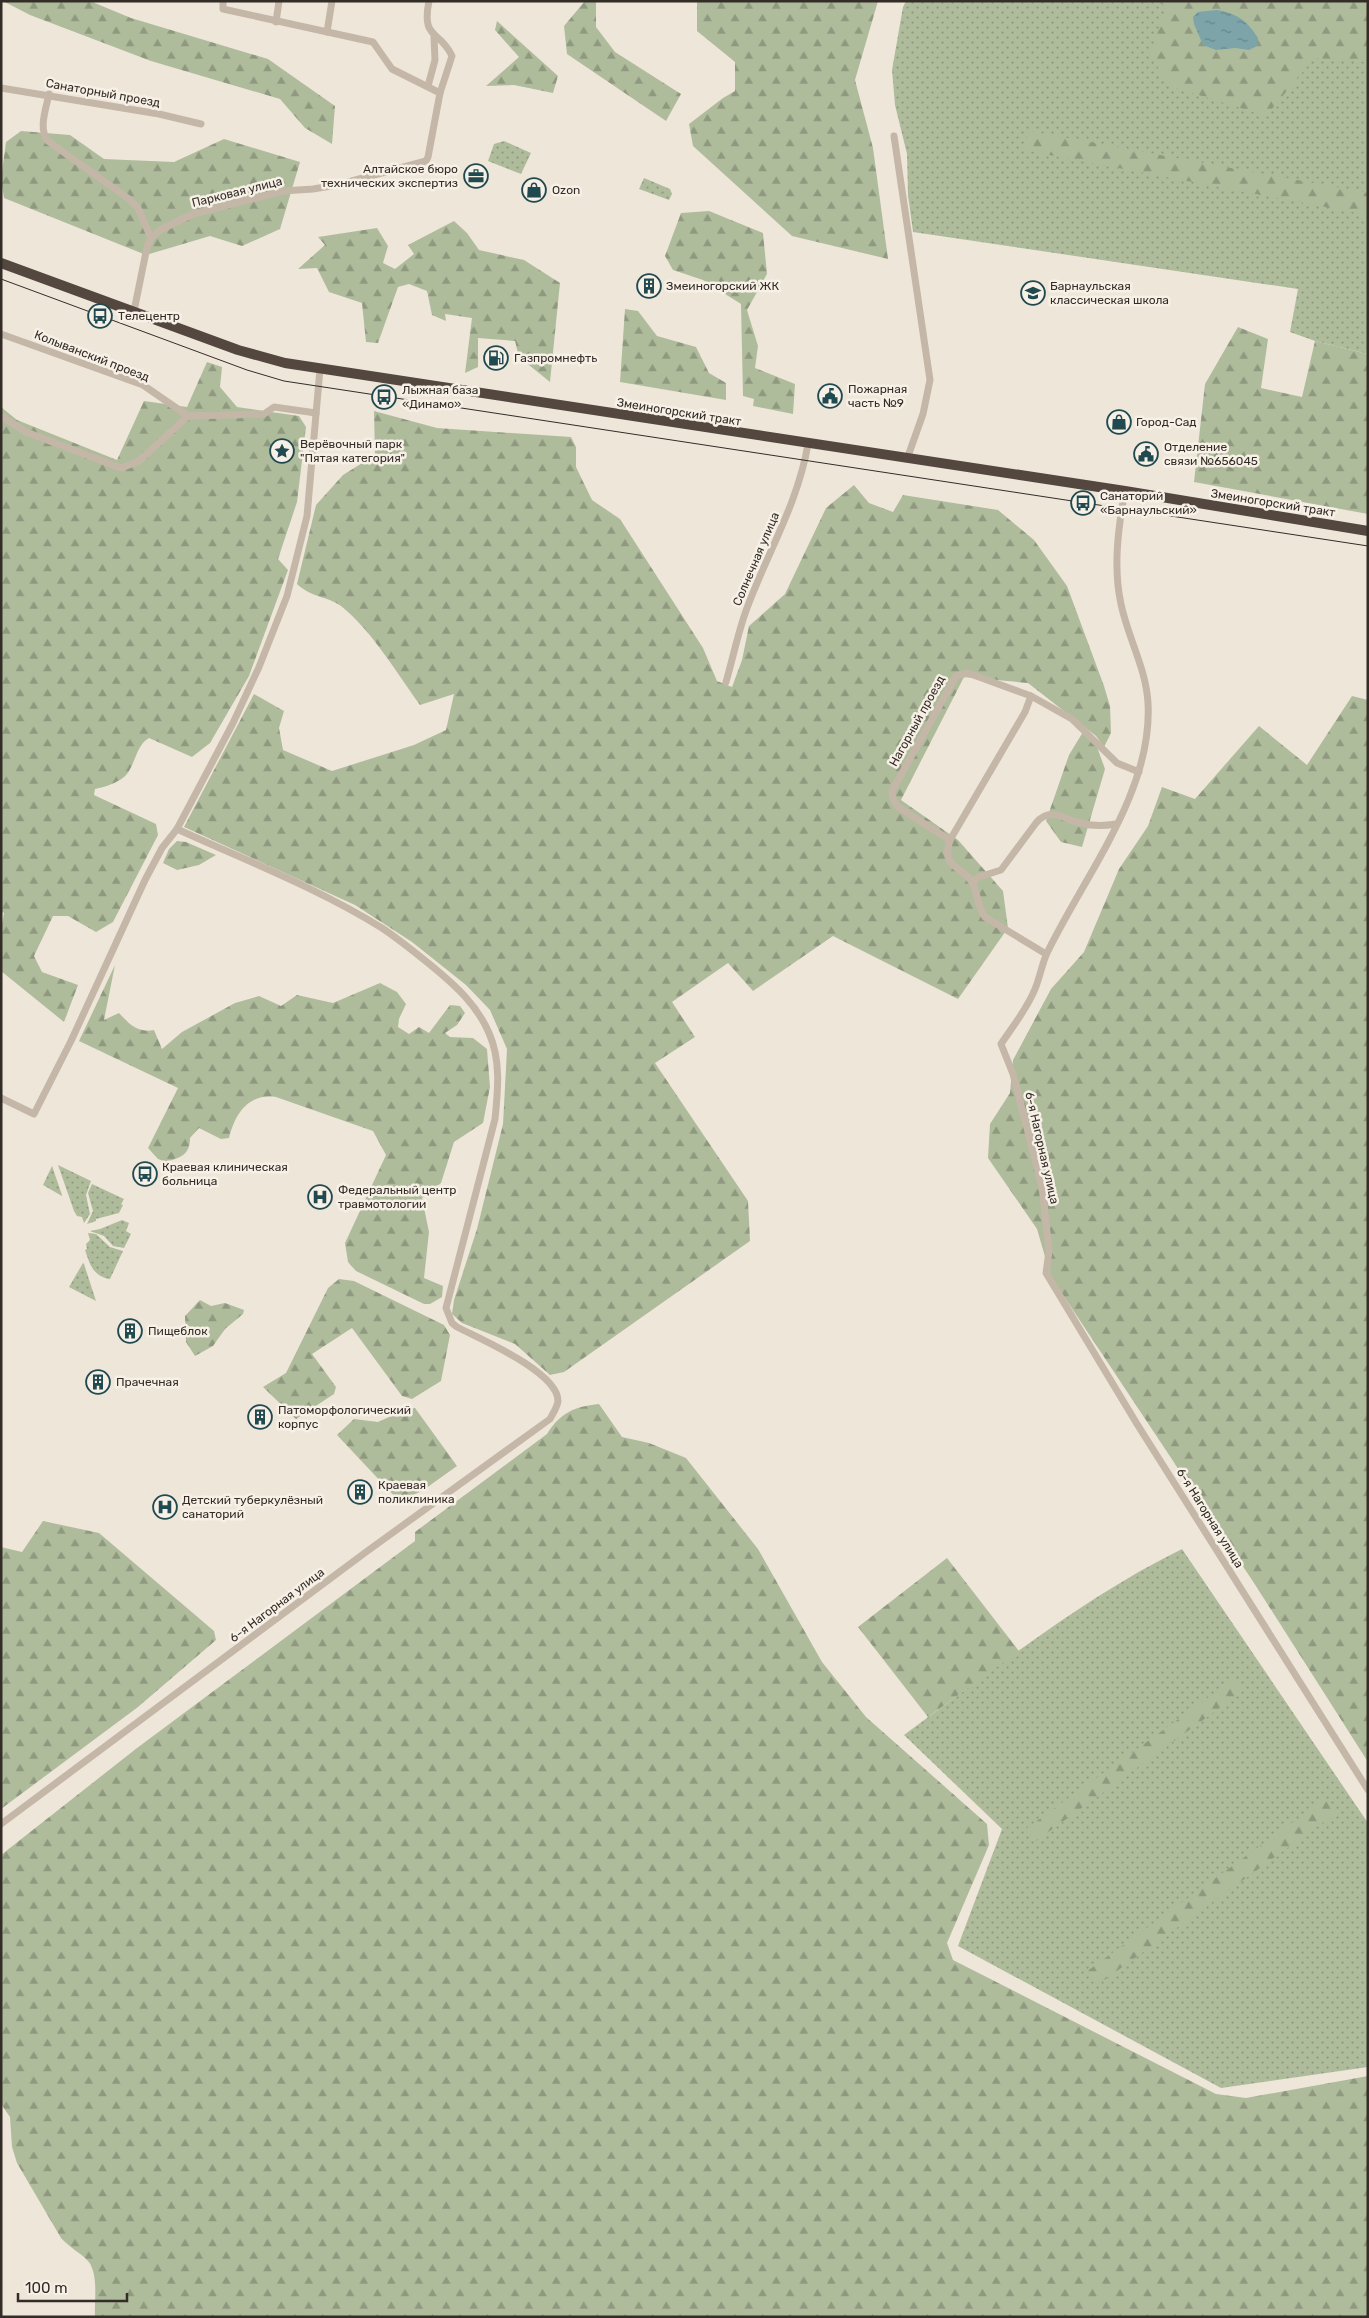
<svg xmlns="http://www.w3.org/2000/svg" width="1369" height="2318" viewBox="0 0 1369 2318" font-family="Rubik,sans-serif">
<defs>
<pattern id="grass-dots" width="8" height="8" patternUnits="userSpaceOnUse" patternTransform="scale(1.25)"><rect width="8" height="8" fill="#afbc9c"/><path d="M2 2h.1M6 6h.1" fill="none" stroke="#8f997f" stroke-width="1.8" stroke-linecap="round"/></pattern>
<pattern id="forest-firs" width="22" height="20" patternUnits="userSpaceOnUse" patternTransform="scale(1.25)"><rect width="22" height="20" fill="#afbc9c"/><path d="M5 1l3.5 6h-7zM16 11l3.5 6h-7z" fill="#8f997f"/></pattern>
<pattern id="water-ripples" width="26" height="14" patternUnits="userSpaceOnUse" patternTransform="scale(1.25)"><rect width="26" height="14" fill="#7ca4a9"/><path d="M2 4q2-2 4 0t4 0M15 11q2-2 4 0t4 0" fill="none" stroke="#66868a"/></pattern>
</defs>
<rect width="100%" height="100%" fill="#efe6da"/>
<!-- grass -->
<g fill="url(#grass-dots)">
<path d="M906,1H1368V354L1315,341L1290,332L1298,289L913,232L908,195L907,154L895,105L892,70L903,7Z"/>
<path d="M504,141L531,153L521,174L488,161L494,144Z"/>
<path d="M644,178L670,189L672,194L669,200L639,189Z"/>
<path d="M58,1165L91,1181L86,1195L90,1214L84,1223L82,1217L77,1216L74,1211Z"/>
<path d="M52,1166L62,1195V1196L43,1185Z"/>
<path d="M92,1184L124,1199L121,1204L123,1205L119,1213L96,1219V1221L87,1224L93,1211L88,1193Z"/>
<path d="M122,1220L129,1223L126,1231L131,1234L124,1248L113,1246L104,1236L90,1231L100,1229Z"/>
<path d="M88,1233L96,1234L110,1247L123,1251L110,1279C93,1276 90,1265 85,1250L87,1249L86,1244L90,1240Z"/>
<path d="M83,1263L84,1264L96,1301L69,1287Z"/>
<path d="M1182,1549L1368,1823V2067L1221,2088L958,1946L1002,1829L904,1735C992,1671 1084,1597 1182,1549Z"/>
</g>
<!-- forest -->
<g fill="url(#forest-firs)">
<path d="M3,1H90L131,18L268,59L335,106L332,144L305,128L280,99L151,61L30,15Z"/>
<path d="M585,1H596V27L615,52L681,94L666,121L567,54L564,26Z"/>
<path d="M697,1H878L855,80L873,148L888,259L792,236L693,146L689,124L723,98L735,91V62L697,31Z"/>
<path d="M1157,1H1368V62L1314,58L1266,116L1170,86L1150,55L1166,7Z"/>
<path d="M497,21L558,76L553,93L514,85L486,86L519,57L495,30Z"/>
<path d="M21,131L70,135L104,159L174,162L224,139L300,162L280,229L242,246L210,236L146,255L4,198L1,179L6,142Z"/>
<path d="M1029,131L1368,193V215L1023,150Z"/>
<path d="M709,211L763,233L767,274L747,310L758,346L755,368L795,384L793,414L753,406L754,399L743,396L741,304L703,280L673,270L665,256L681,213Z"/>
<path d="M454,221L467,233L479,250L524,260L560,283L550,382L519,357L515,341L478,338V367L465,373L472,318L445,314L446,321L432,315L427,291L409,284L398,287L378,343L366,342L362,303L329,292L317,268L298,269L325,245L318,237L377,228L388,246L383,263L395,269L414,254L408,245Z"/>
<path d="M625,309L638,311L657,336L696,347L709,373L726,383V400L620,382Z"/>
<path d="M1238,327L1268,339L1261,388L1302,397L1315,341L1368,354V514L1194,482L1205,384Z"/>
<path d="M207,362L222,367L220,387L237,407L299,416L306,427L297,502L278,559L288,570L249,676L210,743L192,757L149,738C137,745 136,760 129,771C124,781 106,787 95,789L94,795L156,824L158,835L113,922L96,932L68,916H53L34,956L42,972L78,985L64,1022L1,971V930L4,913L1,911V407L17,420L117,460L144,401L187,407Z"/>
<path d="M374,411L437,428L571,437L576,447V467L592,500L620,519L703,648L717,681L732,687L742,660L749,626L785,594L826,508L854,485L869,503L893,512L903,495L998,510L1034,540L1067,586L1104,686L1110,706L1111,733L1104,747L1096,736L1028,683L964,677L901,800L958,840L1003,891L1008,928L958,999L833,936L753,991L728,963L672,1002L695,1037L655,1063L748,1201L750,1241L564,1372L550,1375L515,1344L462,1323L452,1314L454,1300L477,1229L503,1124L507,1049L490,1010L466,985L412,942L355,905L184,827L254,694L284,711L279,728L283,750L332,771L414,745L446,730L454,694L420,705C396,672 373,632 341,606C327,596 312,598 297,584L316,505L343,475L375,455Z"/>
<path d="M1352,696L1368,700V1762L1254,1583L1051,1277L1037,1229L988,1158L990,1124L1010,1093L1013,1060L1051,989L1084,952L1119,869L1148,826L1162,787L1195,799L1259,726L1307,765Z"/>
<path d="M1083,732L1097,747L1105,769L1082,847L1061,842L1046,821L1069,755Z"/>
<path d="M177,841L186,842L216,855L199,865L177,870L163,863L169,849Z"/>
<path d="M115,965L104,1020L119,1013C130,1025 138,1033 154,1030L162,1049L182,1032L235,1003L259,996L281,1006L297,995L333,1003L380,983L397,992L406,1004L399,1019L398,1027L409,1034L419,1027L429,1033L450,1005L460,1006L465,1013L457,1025L445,1033L450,1037L473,1038L487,1049L490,1087L483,1123L454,1142L441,1183L422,1198L429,1232L424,1278L443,1286L442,1297L430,1304H424L356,1271L348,1262L345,1243L386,1155L373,1131L276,1097C248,1093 235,1114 229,1138L221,1139L199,1128L190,1138C190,1155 181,1157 166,1162L158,1159L148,1148L178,1088L79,1041Z"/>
<path d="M339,1279L354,1281L444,1325L450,1335L441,1381L412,1399L402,1396L352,1328L312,1354L336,1387L334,1394L296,1419L263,1387L286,1373L328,1288Z"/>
<path d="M200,1300L211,1306L225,1303L244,1310L243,1314L225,1329L213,1346L195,1356L186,1342L185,1316Z"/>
<path d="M599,1404L622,1437L649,1443L686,1458L758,1549L822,1662L866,1717L987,1824L989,1845L947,1943L953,1960L1216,2094L1246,2098L1368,2076V2317H95C94,2301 99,2274 88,2261C82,2254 70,2248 61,2238L17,2163L12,2147L10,2117L1,2104V1855L137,1748L415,1541V1532L547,1434C561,1412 574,1407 599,1404Z"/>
<path d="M415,1408L457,1466L422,1491L399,1501L337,1435L354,1419L378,1422L407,1409Z"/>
<path d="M43,1521L99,1533L214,1631L216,1640L138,1707L1,1809V1547L22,1552Z"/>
<path d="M947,1558L1019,1651L928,1717L858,1627Z"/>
<path d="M1234,1679L1243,1691L1036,1841L1027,1828Z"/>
<path d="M1325,1799L1336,1813L1096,1986L1086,1972Z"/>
</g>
<!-- water -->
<path fill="url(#water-ripples)" d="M1216,10C1236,13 1247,20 1258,38L1257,46L1249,50L1235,48L1216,50L1203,45L1194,24L1193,17L1198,12Z"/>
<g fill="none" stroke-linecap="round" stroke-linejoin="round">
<!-- minor -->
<g stroke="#c5b7a8" stroke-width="7">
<path d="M429,1C421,40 440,30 452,56L440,93"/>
<path d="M276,22L279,1"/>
<path d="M327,32L332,1"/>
<path d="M428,86L435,60L434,37"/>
<path d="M1,88L159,114L201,124"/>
<path d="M49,94C46,109 38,129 48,141L129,199L138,208L151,238"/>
<path d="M894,136L930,380L923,414L907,459"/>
<path d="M134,311L147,247L151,238L160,230L193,214L283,191L313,189L337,185L426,161L428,157L440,93L392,69L373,42L223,9V1"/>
<path d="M1,334L143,385L188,416L264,414L274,407L316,413"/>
<path d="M1,416L26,432L121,468L139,461L188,416"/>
<path d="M1125,491C1118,528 1113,568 1121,604C1128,638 1146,668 1148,703C1153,792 1084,876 1047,953C1042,964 1040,977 1035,989C1027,1009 1013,1026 1001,1044L1013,1074L1042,1186L1049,1251L1046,1273L1137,1424L1368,1790"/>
<path d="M726,682C733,658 738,632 747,608C767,554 798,503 808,444"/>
<path d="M1031,696L1072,719L1117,763L1139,772"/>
<path d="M950,840L898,807L893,799L892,791L956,676L968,673L1031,696L1025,712L950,840C940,870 964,865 973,884C978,895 977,906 985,917L1046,954"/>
<path d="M972,882L979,877L1001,870L1036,823C1050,806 1064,819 1080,823C1091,826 1104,826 1116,824"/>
<path d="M1,1098L34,1114L71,1041L145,880L162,848L177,829L233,723L259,667L287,596L307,516L320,369"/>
<path d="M1,1824L366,1552L550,1419C553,1413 557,1408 558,1401C558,1372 480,1339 457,1327L452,1323L446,1308L495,1119C498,1090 501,1060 489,1033C477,1005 456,986 433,967C417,954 400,940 382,928C318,888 245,860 177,829"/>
</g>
<!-- highway -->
<path stroke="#53473f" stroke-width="10" d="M1,263L238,350L285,363L1125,491L1368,531"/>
<!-- tram -->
<path stroke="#332c27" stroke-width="1" d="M1,279L247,370L284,381L1368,546"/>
</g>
<!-- icons -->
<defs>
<g id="office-ring" transform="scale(1.25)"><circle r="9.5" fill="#f7f0e6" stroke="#214a50" stroke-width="1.5"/><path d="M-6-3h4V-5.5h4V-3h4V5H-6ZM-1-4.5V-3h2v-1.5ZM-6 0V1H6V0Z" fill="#214a50"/></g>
<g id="shop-ring" transform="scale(1.25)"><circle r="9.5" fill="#f7f0e6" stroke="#214a50" stroke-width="1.5"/><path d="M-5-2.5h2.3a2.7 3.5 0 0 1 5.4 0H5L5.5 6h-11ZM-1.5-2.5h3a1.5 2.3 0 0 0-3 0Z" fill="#214a50"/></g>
<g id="building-ring" transform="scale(1.25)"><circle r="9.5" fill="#f7f0e6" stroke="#214a50" stroke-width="1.5"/><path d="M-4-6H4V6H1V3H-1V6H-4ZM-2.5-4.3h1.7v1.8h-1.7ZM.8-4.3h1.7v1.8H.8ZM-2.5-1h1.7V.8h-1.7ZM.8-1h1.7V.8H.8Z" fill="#214a50"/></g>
<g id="school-ring" transform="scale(1.25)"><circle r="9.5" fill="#f7f0e6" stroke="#214a50" stroke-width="1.5"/><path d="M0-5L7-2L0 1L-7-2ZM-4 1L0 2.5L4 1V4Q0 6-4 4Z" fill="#214a50"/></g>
<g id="bus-ring" transform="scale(1.25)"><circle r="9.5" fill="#f7f0e6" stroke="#214a50" stroke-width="1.5"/><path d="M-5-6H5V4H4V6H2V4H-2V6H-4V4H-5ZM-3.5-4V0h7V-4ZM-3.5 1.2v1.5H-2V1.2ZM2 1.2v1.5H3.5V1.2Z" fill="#214a50"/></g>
<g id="fuel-ring" transform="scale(1.25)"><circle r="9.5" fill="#f7f0e6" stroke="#214a50" stroke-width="1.5"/><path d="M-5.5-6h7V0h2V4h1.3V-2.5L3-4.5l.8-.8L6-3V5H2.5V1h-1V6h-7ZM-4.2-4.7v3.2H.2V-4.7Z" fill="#214a50"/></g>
<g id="civic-ring" transform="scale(1.25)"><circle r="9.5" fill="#f7f0e6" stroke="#214a50" stroke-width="1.5"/><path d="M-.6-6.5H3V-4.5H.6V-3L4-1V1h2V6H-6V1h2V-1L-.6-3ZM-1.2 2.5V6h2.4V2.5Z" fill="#214a50"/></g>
<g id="sight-ring" transform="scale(1.25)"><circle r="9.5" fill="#f7f0e6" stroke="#214a50" stroke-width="1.5"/><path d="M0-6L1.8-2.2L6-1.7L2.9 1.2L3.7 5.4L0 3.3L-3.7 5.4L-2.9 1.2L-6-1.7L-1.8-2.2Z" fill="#214a50"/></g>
<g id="hospital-ring" transform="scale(1.25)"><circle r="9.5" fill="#f7f0e6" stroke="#214a50" stroke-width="1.5"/><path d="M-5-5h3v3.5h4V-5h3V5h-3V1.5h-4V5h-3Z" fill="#214a50"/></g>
</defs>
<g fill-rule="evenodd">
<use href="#office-ring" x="476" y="176"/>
<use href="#shop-ring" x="534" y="190"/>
<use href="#building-ring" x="649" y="286"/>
<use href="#school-ring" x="1033" y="293"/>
<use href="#bus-ring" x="100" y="316"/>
<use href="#fuel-ring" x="496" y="358"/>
<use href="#civic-ring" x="830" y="396"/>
<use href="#bus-ring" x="384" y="397"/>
<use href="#shop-ring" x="1119" y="422"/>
<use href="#sight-ring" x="282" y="451"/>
<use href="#civic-ring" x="1146" y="454"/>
<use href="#bus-ring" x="1083" y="503"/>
<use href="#bus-ring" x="145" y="1174"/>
<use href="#hospital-ring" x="320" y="1197"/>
<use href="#building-ring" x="130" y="1331"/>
<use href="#building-ring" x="98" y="1382"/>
<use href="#building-ring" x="260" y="1417"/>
<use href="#building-ring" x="360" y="1492"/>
<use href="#hospital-ring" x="165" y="1507"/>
</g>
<g text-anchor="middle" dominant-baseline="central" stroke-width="5" stroke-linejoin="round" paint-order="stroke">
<!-- street labels -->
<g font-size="12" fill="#332c27" stroke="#f7f0e6">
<text transform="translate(103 93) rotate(10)">Санаторный проезд</text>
<text transform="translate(237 192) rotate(-14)">Парковая улица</text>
<text transform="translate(92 356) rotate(21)">Колыванский проезд</text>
<text transform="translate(679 412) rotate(9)">Змеиногорский тракт</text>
<text transform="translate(1273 503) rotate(9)">Змеиногорский тракт</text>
<text transform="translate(756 559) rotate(-67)">Солнечная улица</text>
<text transform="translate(917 721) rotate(-61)">Нагорный проезд</text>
<text transform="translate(1042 1148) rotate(77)">6-я Нагорная улица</text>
<text transform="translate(1210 1518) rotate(58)">6-я Нагорная улица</text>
<text transform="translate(277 1605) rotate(-37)">6-я Нагорная улица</text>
</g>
<!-- poi labels -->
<g font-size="12" fill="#332c27" stroke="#f7f0e6" text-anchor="start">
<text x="458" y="169" text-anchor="end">Алтайское бюро<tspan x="458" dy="14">технических экспертиз</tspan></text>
<text x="552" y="190">Ozon</text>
<text x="666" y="286">Змеиногорский ЖК</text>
<text x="1050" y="286">Барнаульская<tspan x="1050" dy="14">классическая школа</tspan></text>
<text x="118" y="316">Телецентр</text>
<text x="514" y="358">Газпромнефть</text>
<text x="848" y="389">Пожарная<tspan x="848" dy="14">часть №9</tspan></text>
<text x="402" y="390">Лыжная база<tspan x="402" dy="14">«Динамо»</tspan></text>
<text x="1136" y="422">Город-Сад</text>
<text x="300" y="444">Верёвочный парк<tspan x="300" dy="14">"Пятая категория"</tspan></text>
<text x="1164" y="447">Отделение<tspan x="1164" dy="14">связи №656045</tspan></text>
<text x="1100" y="496">Санаторий<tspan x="1100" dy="14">«Барнаульский»</tspan></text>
<text x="162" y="1167">Краевая клиническая<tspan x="162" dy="14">больница</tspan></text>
<text x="338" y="1190">Федеральный центр<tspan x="338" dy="14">травмотологии</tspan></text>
<text x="148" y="1331">Пищеблок</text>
<text x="116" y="1382">Прачечная</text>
<text x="278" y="1410">Патоморфологический<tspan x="278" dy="14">корпус</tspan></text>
<text x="378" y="1485">Краевая<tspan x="378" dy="14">поликлиника</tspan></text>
<text x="182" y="1500">Детский туберкулёзный<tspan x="182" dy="14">санаторий</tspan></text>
</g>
</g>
<!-- border -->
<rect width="1369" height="2318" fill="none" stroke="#332c27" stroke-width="5"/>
<!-- scale -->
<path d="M18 2293v8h109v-8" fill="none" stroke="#332c27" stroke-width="2.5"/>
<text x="25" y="2293" font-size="15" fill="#332c27" stroke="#f7f0e6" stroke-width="4" paint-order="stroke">100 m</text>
</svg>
